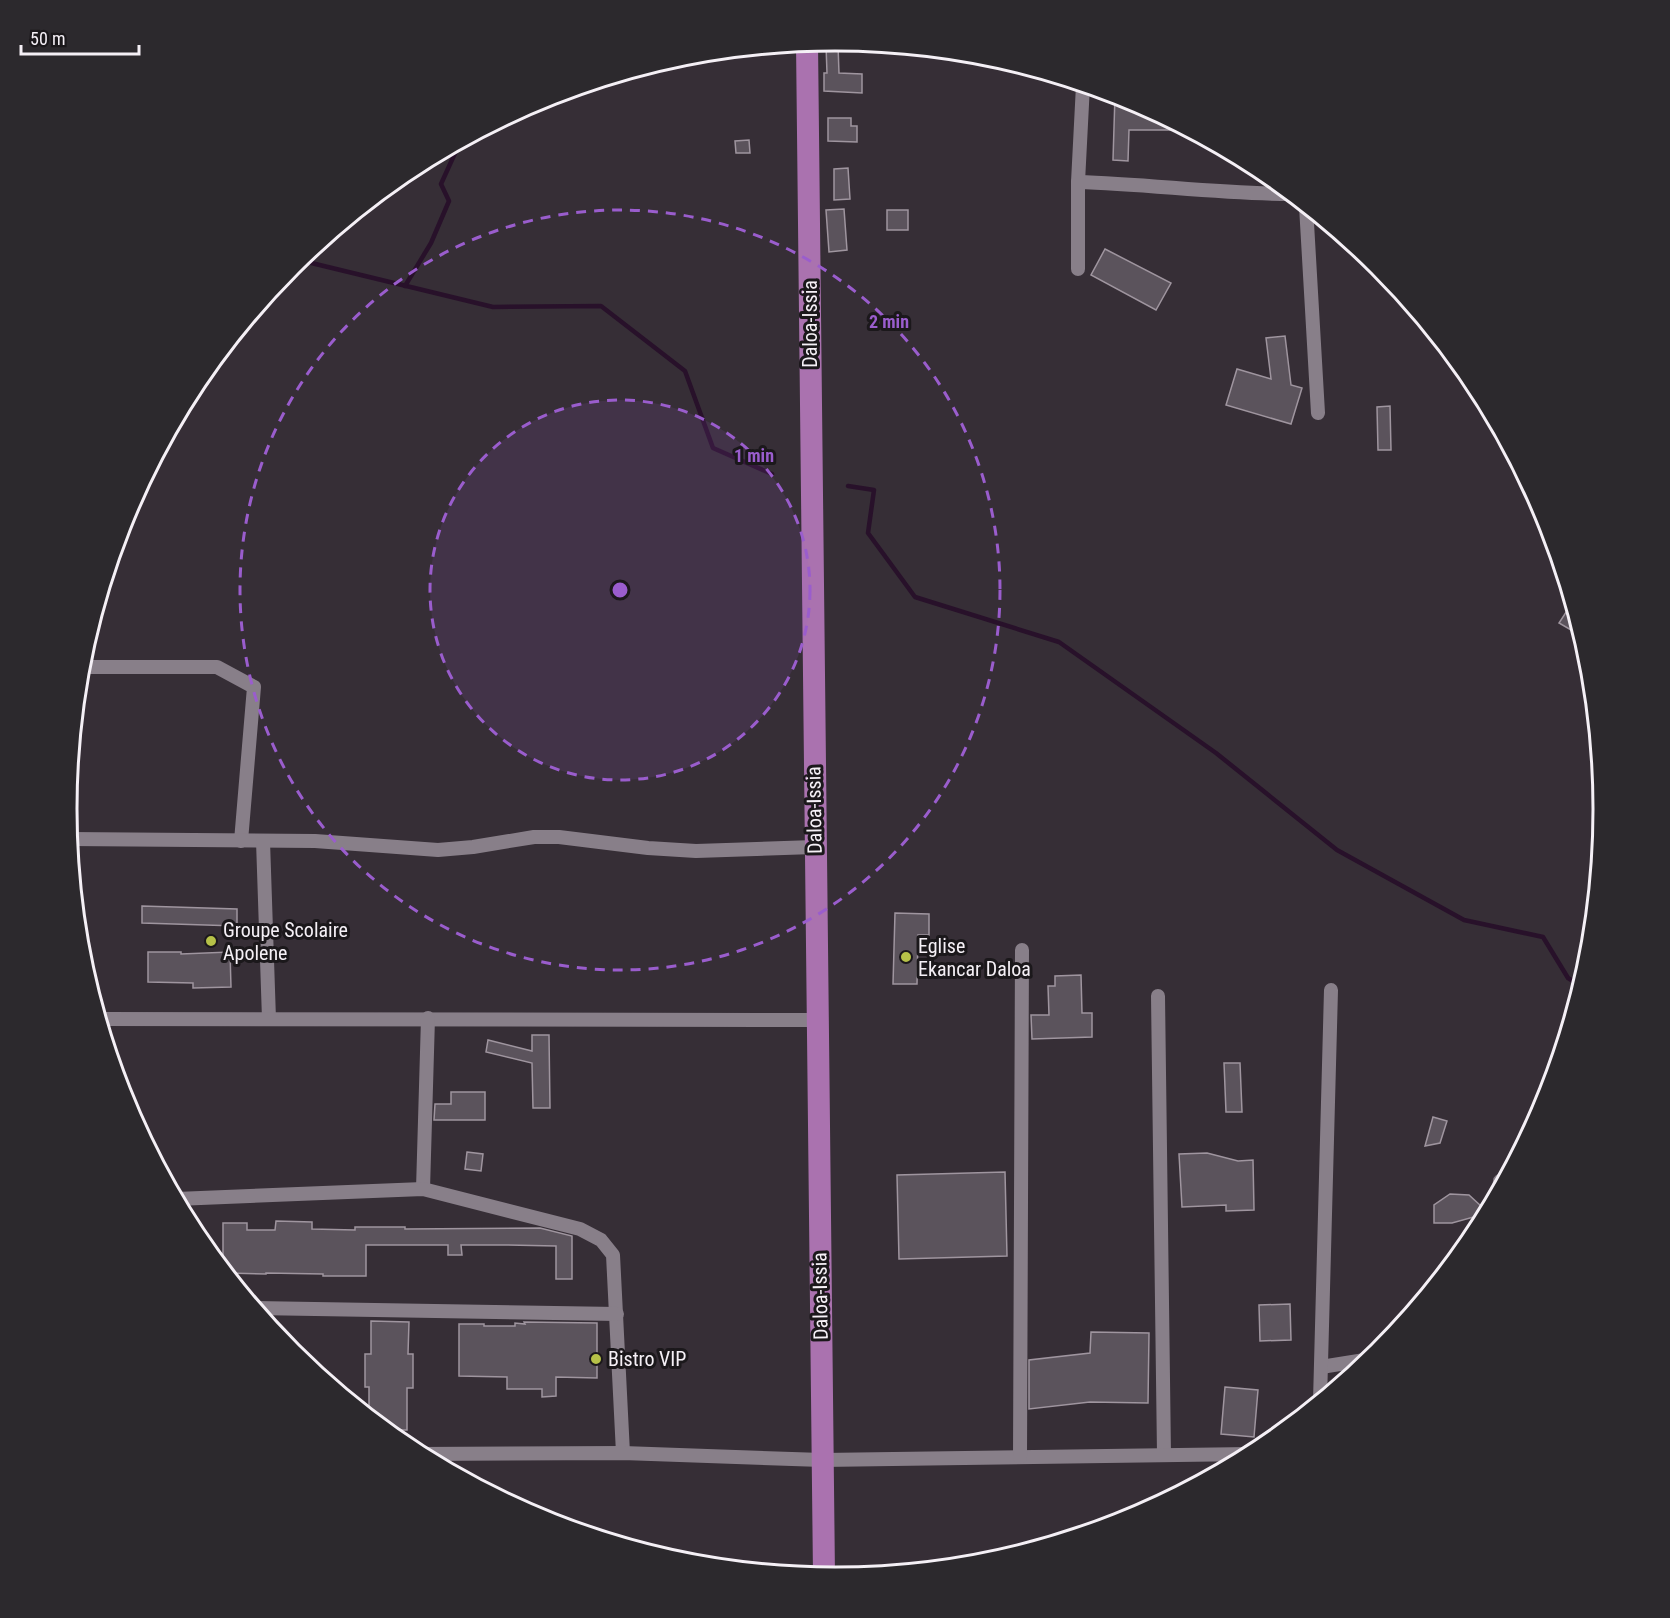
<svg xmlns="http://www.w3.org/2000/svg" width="1670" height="1618" viewBox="0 0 1670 1618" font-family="'Roboto Condensed',sans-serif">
<rect width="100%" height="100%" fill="#362e36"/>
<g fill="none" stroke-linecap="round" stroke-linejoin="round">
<!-- stream -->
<g stroke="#28112a" stroke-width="4.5">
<path d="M299,260L493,307L601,306L685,371L713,448L772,474"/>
<path d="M405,286L431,243L449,201L441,184L456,151L501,121"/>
<path d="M848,486L874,490L868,533L915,597L1059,642L1216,753L1337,850L1464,920L1543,937L1568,978L1581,986"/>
</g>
</g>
<!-- building -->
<g fill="#5b535c" stroke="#9f959f" stroke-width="1.5">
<path d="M826,45H838L839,73L862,74V93L824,91V73H827Z"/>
<path d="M1115,95L1129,99L1188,130H1129L1128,161L1113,160Z"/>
<path d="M828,118H851V126H857V142L828,141Z"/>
<path d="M749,140L750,153H736L735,141Z"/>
<path d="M848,168L850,199L834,200V169Z"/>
<path d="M844,209L847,250L829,252L826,210Z"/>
<rect x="887" y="210" width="21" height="20"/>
<path d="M1105,249L1171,283L1156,310L1091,275Z"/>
<path d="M1285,336L1291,385L1302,388L1291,424L1226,405L1237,369L1271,379L1266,338Z"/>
<path d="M1390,406L1391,450H1378L1377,407Z"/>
<path d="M1572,603L1577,621L1571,630L1559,623Z"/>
<path d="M142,906L237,909V926L142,923Z"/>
<path d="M895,913L929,914V935H918L917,984H893Z"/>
<path d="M148,952H181V954L230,952L231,987L193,988V983L148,982Z"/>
<path d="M1081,975L1082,1013H1092V1037L1032,1039L1031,1015H1049L1048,986H1055V976Z"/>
<path d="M532,1035H549L550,1108H533L532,1063L486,1052L488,1040L532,1051Z"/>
<path d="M1224,1063H1240L1242,1112H1226Z"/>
<path d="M451,1092H485V1120H434L435,1104H451Z"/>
<path d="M1433,1117L1447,1121L1440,1143L1425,1146Z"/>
<path d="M467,1152L483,1154L481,1171L465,1169Z"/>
<path d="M1207,1153L1238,1161L1253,1160L1254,1210L1226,1211V1205L1182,1207L1179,1154Z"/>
<path d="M1005,1172L1007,1256L899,1259L897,1175Z"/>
<path d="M1450,1194L1469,1195L1481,1206V1215L1452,1223H1434V1205Z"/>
<path d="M276,1221L312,1222V1229L355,1230V1227H405V1229L540,1228L572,1236V1279H556V1246L508,1245H461L462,1255H448V1245H366V1276H323V1274L266,1273V1274L227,1273L223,1269V1223H247V1230H275Z"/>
<path d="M1290,1304L1291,1340L1260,1341L1259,1305Z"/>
<path d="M371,1321L409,1322L408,1354H413V1388H407V1430H386L369,1416V1387H365V1354H371Z"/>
<path d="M524,1322L597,1323V1378L556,1377V1396L542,1397V1389H507V1377L459,1376V1324H484V1326H515V1323L525,1324Z"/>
<path d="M1091,1332L1149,1333L1148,1403L1090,1402L1029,1409V1360L1090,1353Z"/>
<path d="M1225,1387L1258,1390L1254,1437L1221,1434Z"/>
</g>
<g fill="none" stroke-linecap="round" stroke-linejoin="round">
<!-- street -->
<g stroke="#887f89" stroke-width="14">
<path d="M1078,182C1149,184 1220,194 1291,194"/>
<path d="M1306,206L1318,413"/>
<path d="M1078,269V182L1083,85"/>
<path d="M81,667H217L254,687L241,841"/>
<path d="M69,839L315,841L438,850L473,847L534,837H559L648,848L696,851L814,847"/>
<path d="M263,841L269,1019"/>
<path d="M1158,996L1164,1455"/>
<path d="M99,1019L818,1020"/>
<path d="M423,1189L428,1018"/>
<path d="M1499,1189L1500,1181"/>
<path d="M176,1199L423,1189L580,1229L601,1240L613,1255L623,1453"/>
<path d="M255,1308L617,1314"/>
<path d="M1321,1367L1371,1359"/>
<path d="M1320,1401L1331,990"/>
<path d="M419,1454L623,1453L822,1460L1250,1454"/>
<path d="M1020,1457L1022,950"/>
</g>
<!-- primary -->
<path stroke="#aa72af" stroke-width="22" d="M807,43C812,554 817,1065 824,1576"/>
</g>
<!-- distance rings -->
<circle cx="620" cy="590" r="190" fill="#9a5dcd" fill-opacity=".12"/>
<g fill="none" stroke="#9a5dcd" stroke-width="3" stroke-dasharray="10 8">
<circle cx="620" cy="590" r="190"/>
<circle cx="620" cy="590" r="380"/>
</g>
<!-- markers -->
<g fill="#b6c148" stroke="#1b181b" stroke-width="2">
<circle cx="211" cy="941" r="6"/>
<circle cx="906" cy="957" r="6"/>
<circle cx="596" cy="1359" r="6"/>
</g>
<g text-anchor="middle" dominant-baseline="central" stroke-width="6" stroke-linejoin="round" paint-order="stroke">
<!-- street labels -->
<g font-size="20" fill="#f5f0f6" stroke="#1b181b">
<text transform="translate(810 324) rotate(-90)">Daloa-Issia</text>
<text transform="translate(814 810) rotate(-91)">Daloa-Issia</text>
<text transform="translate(820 1296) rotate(-91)">Daloa-Issia</text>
</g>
<!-- poi labels -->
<g font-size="20" fill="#f5f0f6" stroke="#1b181b" text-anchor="start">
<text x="223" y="930">Groupe Scolaire<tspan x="223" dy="23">Apolene</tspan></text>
<text x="918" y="946">Eglise<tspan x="918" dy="23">Ekancar Daloa</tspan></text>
<text x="608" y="1359">Bistro VIP</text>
</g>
</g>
<!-- crop -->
<path d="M0 0H1670V1618H0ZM77 809a758 758 0 1 1 1516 0a758 758 0 1 1-1516 0Z" fill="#2c292d" fill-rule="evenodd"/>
<path fill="none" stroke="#f5f0f6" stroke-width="3" d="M77 809a758 758 0 1 1 1516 0a758 758 0 1 1-1516 0Z"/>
<circle cx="620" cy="590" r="9" fill="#9a5dcd" stroke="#1b181b" stroke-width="3"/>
<g font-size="18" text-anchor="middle" font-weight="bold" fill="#9a5dcd" stroke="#1b181b" stroke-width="6" stroke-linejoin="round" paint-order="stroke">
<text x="889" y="328">2 min</text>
<text x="754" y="462">1 min</text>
</g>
<!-- scale -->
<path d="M21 45v9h118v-9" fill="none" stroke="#f5f0f6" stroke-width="3"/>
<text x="30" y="45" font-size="18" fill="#f5f0f6" stroke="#1b181b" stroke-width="4.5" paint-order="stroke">50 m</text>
</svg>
